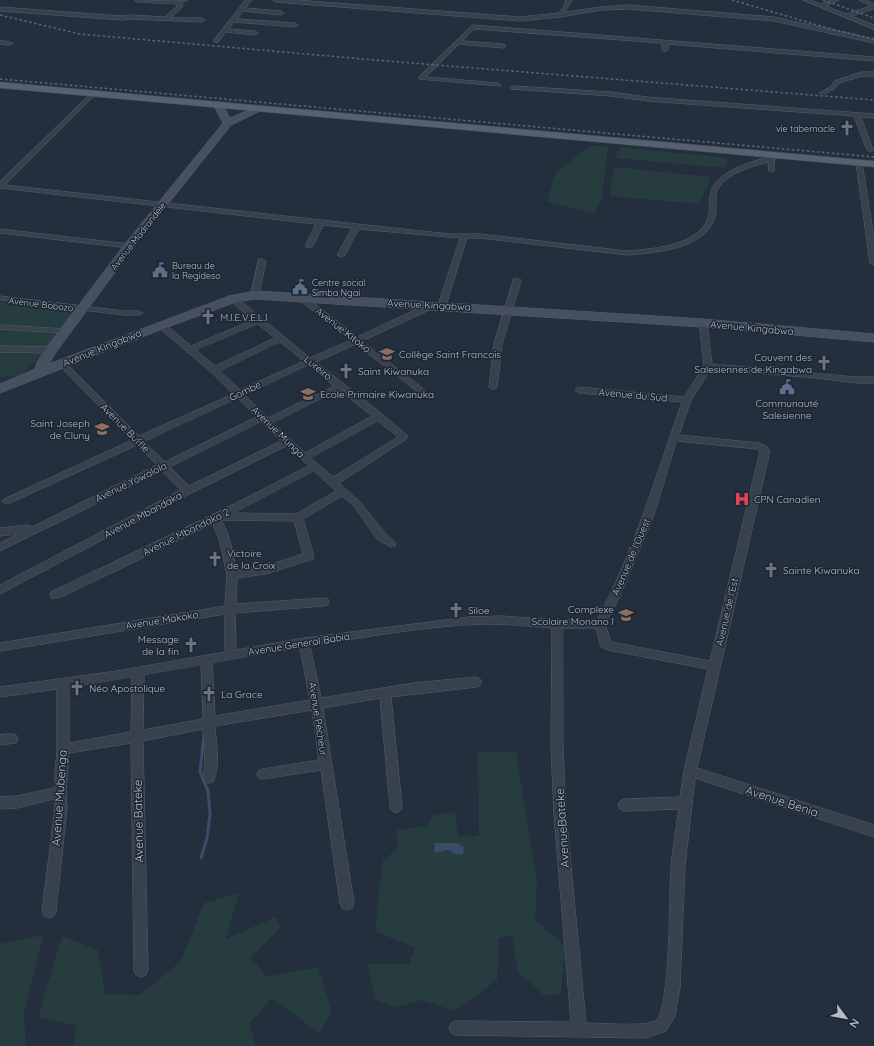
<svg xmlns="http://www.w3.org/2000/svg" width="874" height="1046" viewBox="0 0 874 1046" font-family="Quicksand,sans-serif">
<rect width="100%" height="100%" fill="#242f3e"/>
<!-- green -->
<g fill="#263c3f">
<path d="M590,146H608L602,198L595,214L547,201L556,172Z"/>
<path d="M620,147L728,158L726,168L615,158Z"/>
<path d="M614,167L711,177L699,204L610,196Z"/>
<path d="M0,302L77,311L52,343L20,376L0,377Z"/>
<path d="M478,752H516L537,883L535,920L565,946L561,993L545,996L518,972L512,936L499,938L497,980L455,1011L422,1000L395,1008L375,999L367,964H409L415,948L375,931L383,860L398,849L396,830L426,826L434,815L455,812L458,837L479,836Z"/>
<path d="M239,893L226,939L276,917L280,928L251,957L266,977L318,967L332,1012L319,1033L272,998L249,1024L256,1046H74L76,1025L38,1018L62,936L98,950L105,994L140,995L181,961L204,903Z"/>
<path d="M43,935L24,1013L26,1046H0V944Z"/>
</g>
<!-- water -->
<path fill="#394c67" d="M434,843H458L464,847L463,855L454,854L453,852L447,850L435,853Z"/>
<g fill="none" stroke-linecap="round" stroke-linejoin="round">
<!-- stream -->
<path stroke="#394c67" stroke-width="3" d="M201,858L207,838L210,814L208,791L200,772L204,734"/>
<!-- street casing -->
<g stroke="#565f6c" stroke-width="1">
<g id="street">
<path d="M135,0L174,1L188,0L183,2L182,7L171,18H202L205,20L202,22L131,19L121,20L0,11V7L121,16L131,15L165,17L177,6V4L138,2Z"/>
<path d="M246,0H252L245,8L281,11L284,13L281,15L243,11L237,19L295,23L298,25L295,27L234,22L229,29L255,31L258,33L255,35L226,32L218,42H214V40Z"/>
<path d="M273,0H296L520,17L559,13L564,6L566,0H572L565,12L601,7L628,5L774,17L874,39V43L774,21L628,9L601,10L560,17L520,21L276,2Z"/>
<path d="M803,0H811L821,4L831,0H839L826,6L846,14L871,6L859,0H866L874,4V9L851,16L874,25V29Z"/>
<path d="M473,25L874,57V61L668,44V50L665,52L662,50V43L474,29L462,41L503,44L506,46L503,48L459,44L426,77L498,83L500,84V86L419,79V77Z"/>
<path d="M0,40L13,43L10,45L0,44Z"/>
<path d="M862,72H874V76H862L839,83L834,89L824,94L819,93L830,87L835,81Z"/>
<path d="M513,86L611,92L647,97L874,114V118L861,117L873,150L870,152L867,150L854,116L647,101L611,96L511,89V87Z"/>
<path d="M93,92L96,94L5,185L393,228L450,234H480L627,251C652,249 698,246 708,218C711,207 707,196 714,185C726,167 758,160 779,154L782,156L774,160V172L769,171L768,162C752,167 729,172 719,187C713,196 718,208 715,217C706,249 655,253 627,255L480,238H467L446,305L442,307L438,305L460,238L359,229L345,255L341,257L337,255L352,228L323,225L313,246L309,248L305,246L316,224L0,188V182Z"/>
<path d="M859,161L862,163L874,238V265L870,263L856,163Z"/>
<path d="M0,229L129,244L133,246L129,248L0,233Z"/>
<path d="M259,259H262L266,261L259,295L255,297L251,295Z"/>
<path d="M514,279H520L521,281L502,344L497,387L493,390L489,387L494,344Z"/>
<path d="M0,296L124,311H139L143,313L139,315H124L0,300Z"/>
<path d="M299,296H305L357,337L430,303H436V307L362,341L426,391L422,394L419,393L356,344L316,362L382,414L408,436L405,440L339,483L360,502L385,533L396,543L395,546L391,547L377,539L354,506L342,496L303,519L314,556L313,559L266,574L237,578L236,604L324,598L328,599L329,602L328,605L324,606L235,613L236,650L304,638L469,617L502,616L557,620H597C634,551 656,476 682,402L579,393L575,390L579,387L684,397L704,366L699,323L700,321H703L707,323L712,364L856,377H874V383H856L816,378L711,369L691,400L679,435L759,443L766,446L770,451L697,768L874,825V837L695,778L685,866L680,987L675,1016L666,1031L646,1038L456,1035L451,1033L449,1028L451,1023L456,1021L571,1022L554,814L551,746L552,628C529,626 506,624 483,624C426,626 366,637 310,646L321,698L414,683L476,677L480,679L482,682L480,685L476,687L391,697L402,807L400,811L396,813L392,811L390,807L380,698L323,708L354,903L352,908L347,910L342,908L340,903L321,770L263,779L259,778L257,774L259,770L263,769L319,760L312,710L215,726C216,743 221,766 213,782L209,783L205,782L203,778L205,764L203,729L143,741L148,970L146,975L141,977L136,975L134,970L131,743L69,753L66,792L67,808L56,911L54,916L49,918L44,916L42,911L55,808L54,799L17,808L0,809V797L17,796L54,788L57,749V689L0,697V687L117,671L225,652V614L0,651V643L225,606L227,575L220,542L213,524L59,598H51L50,595L51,592L216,513L309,466L286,446L191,493L0,594V585L181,490L162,471L0,551V543L18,534L0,536V528L28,525L32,527L157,465L137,445L10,503H4L2,501L4,499L132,440L58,364L59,362H65L139,436L233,394L211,372L158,327V323H164L191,346L253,320L230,301L229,299L233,297H236L310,358L351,340L299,300ZM258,324L275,338L215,366L196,350ZM280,342L304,361L240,390L220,371ZM309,365L334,386L268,418L245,395ZM339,390L372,416L305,453L273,423ZM238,398L256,417L165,462L144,442ZM378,421L398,437L333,477L311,458ZM261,422L281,441L189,486L170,467ZM677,441L757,449L760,451L710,661L611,642L605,624L619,598L654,515ZM314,471L336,491L296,514L234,513ZM221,520L294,521L303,554L266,566L236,570C233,553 230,535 221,520ZM563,628H596L601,647L608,650L708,669L684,771L680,797L624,799L620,801L618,805L620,809L624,811L679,809C676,828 673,847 671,866C669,889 671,1012 655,1021C643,1027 601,1023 586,1023L566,814L563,746ZM300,648L310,700L215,716L212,663ZM201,665L203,719L143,730L144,675ZM132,677L131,732L69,743V688Z"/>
<path d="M0,325L66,329L70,331L66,333L0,329Z"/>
<path d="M0,346L51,347L55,350L51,353L0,352Z"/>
<path d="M12,734L16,735L18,739L16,743L0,745V735Z"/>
</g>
</g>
<!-- secondary casing -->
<g stroke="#565f6c" stroke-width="1">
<path id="secondary" d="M219,103L222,104L230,118L256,107H262L264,109L231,125L133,248L56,352L49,364L229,296L255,291L703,319L874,334V342L703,327L255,299L236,302L165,328L0,393V384L35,369L37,362L47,347L125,244L223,123L214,106Z"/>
</g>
<!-- primary casing -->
<g stroke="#414a57" stroke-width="1">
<path id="primary" d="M0,82L874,161V167L0,88Z"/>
</g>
<!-- street -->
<use href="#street" fill="#38414e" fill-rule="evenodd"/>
<!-- secondary -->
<use href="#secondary" fill="#465061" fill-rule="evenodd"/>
<!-- primary -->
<use href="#primary" fill="#56606e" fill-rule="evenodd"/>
<!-- rail -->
<g stroke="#5a6575" stroke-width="1.5" stroke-dasharray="2.5 2.5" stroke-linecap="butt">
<path d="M732,0L831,29L874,39"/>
<path d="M823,0L874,18"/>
<path d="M0,15L80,34L374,60L874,100"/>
<path d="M0,79L874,157"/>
</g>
</g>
<!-- icons -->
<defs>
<g id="church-bare" transform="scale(1.2)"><path d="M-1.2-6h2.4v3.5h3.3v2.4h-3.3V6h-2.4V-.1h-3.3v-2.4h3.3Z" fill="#6b7280" stroke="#1d2633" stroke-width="2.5" paint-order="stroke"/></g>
<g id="civic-bare" transform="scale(1.2)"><path d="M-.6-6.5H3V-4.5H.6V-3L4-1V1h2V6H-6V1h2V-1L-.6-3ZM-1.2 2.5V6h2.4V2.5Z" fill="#5c6f8a" stroke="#1d2633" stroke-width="2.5" paint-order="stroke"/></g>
<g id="school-bare" transform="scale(1.2)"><path d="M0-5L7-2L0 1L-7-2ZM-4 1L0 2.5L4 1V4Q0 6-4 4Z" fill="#8d6e63" stroke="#1d2633" stroke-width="2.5" paint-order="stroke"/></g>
<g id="hospital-bare" transform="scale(1.2)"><path d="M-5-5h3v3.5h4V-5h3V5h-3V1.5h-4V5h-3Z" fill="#e0444e" stroke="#1d2633" stroke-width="2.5" paint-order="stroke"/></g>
</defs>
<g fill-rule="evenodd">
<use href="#church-bare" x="847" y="128"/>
<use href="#civic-bare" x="160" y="270"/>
<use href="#civic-bare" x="300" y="287"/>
<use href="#church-bare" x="208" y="317"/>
<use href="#school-bare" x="387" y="354"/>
<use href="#church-bare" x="824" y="363"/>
<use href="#church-bare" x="346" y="371"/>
<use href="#civic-bare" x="787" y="387"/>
<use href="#school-bare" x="308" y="394"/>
<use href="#school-bare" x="102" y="429"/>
<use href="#hospital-bare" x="742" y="499"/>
<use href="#church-bare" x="215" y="559"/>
<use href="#church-bare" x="771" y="570"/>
<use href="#church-bare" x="456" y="610"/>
<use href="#school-bare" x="626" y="615"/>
<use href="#church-bare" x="191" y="645"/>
<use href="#church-bare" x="77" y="688"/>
<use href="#church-bare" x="209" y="694"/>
</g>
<g text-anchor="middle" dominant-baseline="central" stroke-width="3" stroke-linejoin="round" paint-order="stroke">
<!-- far-poi labels -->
<g font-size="9" fill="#b4bcc9" stroke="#1d2633" text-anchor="start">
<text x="835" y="128" text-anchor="end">vie tabernacle</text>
<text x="172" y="265">Bureau de<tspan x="172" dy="10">la Regideso</tspan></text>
<text x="312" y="282">Centre social<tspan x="312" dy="10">Simba Ngai</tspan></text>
</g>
<!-- far-street labels -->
<g font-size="9" fill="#b4bcc9" stroke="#1d2633">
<text transform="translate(138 236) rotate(-52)">Avenue Madrandele</text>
<text transform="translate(41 304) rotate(7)">Avenue Bobozo</text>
</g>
<!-- street labels -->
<g font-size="10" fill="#b4bcc9" stroke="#1d2633">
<text transform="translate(429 305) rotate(3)">Avenue Kingabwa</text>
<text transform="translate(752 328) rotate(5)">Avenue Kingabwa</text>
<text transform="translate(343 330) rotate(38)">Avenue Kitoko</text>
<text transform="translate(102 348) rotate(-22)">Avenue Kingabwa</text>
<text transform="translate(318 368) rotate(39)">Lureiro</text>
<text transform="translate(245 391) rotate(-25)">Gombe</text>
<text transform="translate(633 395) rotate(5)">Avenue du Sud</text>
<text transform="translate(125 428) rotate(45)">Avenue Buffle</text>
<text transform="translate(278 432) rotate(44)">Avenue Munga</text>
<text transform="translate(131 482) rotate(-26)">Avenue Yowalola</text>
<text transform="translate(143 515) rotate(-28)">Avenue Mbandaka</text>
<text transform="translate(186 532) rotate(-26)">Avenue Mbandaka 2</text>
<text transform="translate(631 557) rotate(-67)">Avenue de l'Ouest</text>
<text transform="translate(727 612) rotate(-77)">Avenue de l'Est</text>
<text transform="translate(162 620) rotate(-9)">Avenue Makoko</text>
<text transform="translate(299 644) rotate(-9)">Avenue General Babia</text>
<text transform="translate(318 719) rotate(81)">Avenue Pécheur</text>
</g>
<!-- poi labels -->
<g font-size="10" fill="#b4bcc9" stroke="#1d2633" text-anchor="start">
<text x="220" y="317">M.I.E.V.E.L.I</text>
<text x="399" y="354">Collège Saint Francois</text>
<text x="812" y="357" text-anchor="end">Couvent des<tspan x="812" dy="12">Salesiennes de Kingabwa</tspan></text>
<text x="358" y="371">Saint Kiwanuka</text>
<text x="320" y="394">Ecole Primaire Kiwanuka</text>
<text x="787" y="403" text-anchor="middle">Communauté<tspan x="787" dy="12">Salesienne</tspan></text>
<text x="90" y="423" text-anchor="end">Saint Joseph<tspan x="90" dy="12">de Cluny</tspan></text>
<text x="754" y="499">CPN Canadien</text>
<text x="227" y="553">Victoire<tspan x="227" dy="12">de la Croix</tspan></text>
<text x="783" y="570">Sainte Kiwanuka</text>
<text x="614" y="609" text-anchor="end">Complexe<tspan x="614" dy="12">Scolaire Monano I</tspan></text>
<text x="468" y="610">Siloe</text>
<text x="179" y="639" text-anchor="end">Message<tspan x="179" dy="12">de la fin</tspan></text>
<text x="89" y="688">Néo Apostolique</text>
<text x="221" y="694">La Grace</text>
</g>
<!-- near-street labels -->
<g font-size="12" fill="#b4bcc9" stroke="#1d2633">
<text transform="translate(59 798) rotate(-86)">Avenue Mubenga</text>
<text transform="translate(782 801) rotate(18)">Avenue Benia</text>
<text transform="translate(138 821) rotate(-91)">Avenue Bateke</text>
<text transform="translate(562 828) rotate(-94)">AvenueBateke</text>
</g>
</g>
<!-- north arrow -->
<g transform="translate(846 1018) rotate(122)" stroke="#1d2633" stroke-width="3" paint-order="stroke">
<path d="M0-3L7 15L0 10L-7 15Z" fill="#b4bcc9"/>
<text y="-6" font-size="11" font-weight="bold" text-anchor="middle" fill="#b4bcc9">N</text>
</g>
</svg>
